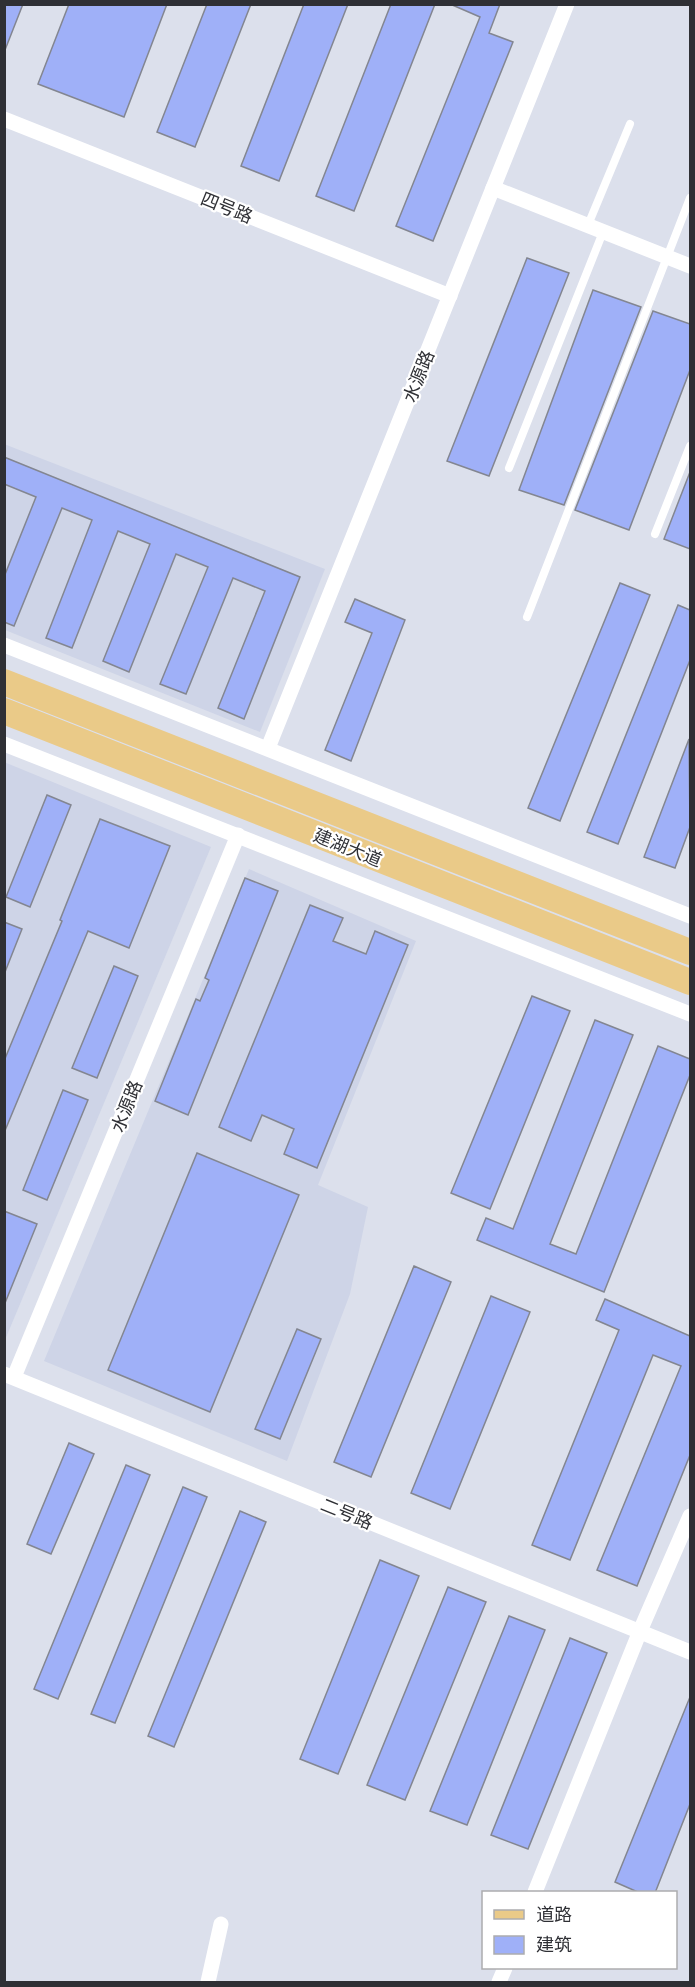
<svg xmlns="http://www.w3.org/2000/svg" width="695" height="1987" viewBox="0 0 695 1987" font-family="Ubuntu,'Noto Sans SC',sans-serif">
<rect width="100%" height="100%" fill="#dce0ec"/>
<!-- built -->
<g fill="#ced4e7">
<path d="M4,444L325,569L260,732L5,630Z"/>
<path d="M4,762L211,847L5,1340H4Z"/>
<path d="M249,869L416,941L318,1185L368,1207L350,1294L287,1461L44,1361Z"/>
</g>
<!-- building -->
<g fill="#9fb0f8" stroke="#838691" stroke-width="1.5">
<path d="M4,4H23L5,50L4,49Z"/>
<path d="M69,4H167L124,117L38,84Z"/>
<path d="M207,4H251L195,147L157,132Z"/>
<path d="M304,4H348L279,181L241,166Z"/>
<path d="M391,4H435L354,211L316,196Z"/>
<path d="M450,4H500L489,33L513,42L433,241L396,226L480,17Z"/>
<path d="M527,258L569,273L489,476L447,461Z"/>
<path d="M593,290L641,307L564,505L519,490Z"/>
<path d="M653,311L690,324V370L629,530L575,510Z"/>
<path d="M4,457L300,577L244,719L218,708L265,591L233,578L186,694L160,684L208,567L176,554L129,672L103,661L150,544L118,531L72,648L46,638L92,520L62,508L14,626L4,622V577L36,497L4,484Z"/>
<path d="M690,472V549L664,539Z"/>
<path d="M620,583L650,595L560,821L528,808Z"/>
<path d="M355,599L405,620L351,761L325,750L372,633L345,622Z"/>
<path d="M678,605L690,610V660L618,844L587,832Z"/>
<path d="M689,739L690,827L675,868L644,857Z"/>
<path d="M47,795L71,805L30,907L6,897Z"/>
<path d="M100,819L170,846L129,948L88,931L4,1133V1061L62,921L60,920Z"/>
<path d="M245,878L278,891L188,1115L155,1101L196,999L200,1001L209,980L205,978Z"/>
<path d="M310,905L343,918L333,941L366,954L375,931L408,945L317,1168L284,1154L294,1129L262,1115L251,1141L219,1127Z"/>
<path d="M4,922L22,929L5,972H4Z"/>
<path d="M114,966L138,976L97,1078L72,1068Z"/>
<path d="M532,996L570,1011L490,1209L451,1193Z"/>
<path d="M595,1020L633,1035L550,1244L576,1254L658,1046L690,1059V1075L604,1292L477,1240L486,1218L513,1229Z"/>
<path d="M63,1090L88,1100L47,1200L23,1190Z"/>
<path d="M197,1153L299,1195L210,1412L108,1370Z"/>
<path d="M4,1211L37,1224L5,1303H4Z"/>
<path d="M414,1266L451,1282L371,1477L334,1462Z"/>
<path d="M491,1296L530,1312L450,1509L411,1493Z"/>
<path d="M605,1299L690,1336V1455L637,1586L597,1570L681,1366L653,1355L570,1560L532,1545L619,1330L596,1320Z"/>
<path d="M297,1329L321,1339L280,1439L255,1429Z"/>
<path d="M69,1443L94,1454L51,1554L27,1544Z"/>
<path d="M126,1465L150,1475L58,1699L34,1689Z"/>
<path d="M183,1487L207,1497L115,1723L91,1714Z"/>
<path d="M240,1511L266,1522L174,1747L148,1736Z"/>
<path d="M380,1560L419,1576L338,1774L300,1759Z"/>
<path d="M448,1587L486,1602L405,1800L367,1785Z"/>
<path d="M509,1616L545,1630L467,1825L430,1811Z"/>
<path d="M570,1638L607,1653L528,1849L491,1835Z"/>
<path d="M690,1697V1804L655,1893H640L615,1882Z"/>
</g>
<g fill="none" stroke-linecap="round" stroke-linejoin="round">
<!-- lane -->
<g stroke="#fff" stroke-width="8">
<path d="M588,225L630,124"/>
<path d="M509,468L603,232"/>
<path d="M655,534L690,446"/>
<path d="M527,617L690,198"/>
</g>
<!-- street -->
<g stroke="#fff" stroke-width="15">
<path d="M4,119L450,296"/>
<path d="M493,188L690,266"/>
<path d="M4,645L690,916"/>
<path d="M4,744L690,1014"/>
<path d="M268,748L567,4"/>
<path d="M4,1374L690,1652"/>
<path d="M14,1377L238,835"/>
<path d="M535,1892L640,1631L690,1516"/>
<path d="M208,1982L221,1924"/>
<path d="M499,1982L505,1968"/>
</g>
<!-- primary -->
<g stroke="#eaca88" stroke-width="26">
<path d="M4,682L690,952"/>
<path d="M4,711L690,982"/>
</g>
</g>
<g text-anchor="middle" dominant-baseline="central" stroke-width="4.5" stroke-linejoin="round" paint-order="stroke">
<!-- street labels -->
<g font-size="18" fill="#2f3035" stroke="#fff">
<text transform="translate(227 207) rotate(22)">四号路</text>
<text transform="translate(418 376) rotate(-68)">水源路</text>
<text transform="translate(348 847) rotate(22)">建湖大道</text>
<text transform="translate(126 1106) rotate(-68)">水源路</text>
<text transform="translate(347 1513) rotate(22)">二号路</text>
</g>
</g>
<!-- border -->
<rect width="695" height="1987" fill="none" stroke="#2f3035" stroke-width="12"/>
<!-- legend -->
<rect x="482" y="1891" width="195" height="78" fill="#ffffff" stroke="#acacae" stroke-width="1.5"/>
<rect x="494" y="1910" width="30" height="9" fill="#eaca88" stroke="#acacae" stroke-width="1.5"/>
<text x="536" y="1921" font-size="18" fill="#2f3035">道路</text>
<rect x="494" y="1936" width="30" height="18" fill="#9fb0f8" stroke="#acacae" stroke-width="1.5"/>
<text x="536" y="1951" font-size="18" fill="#2f3035">建筑</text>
</svg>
